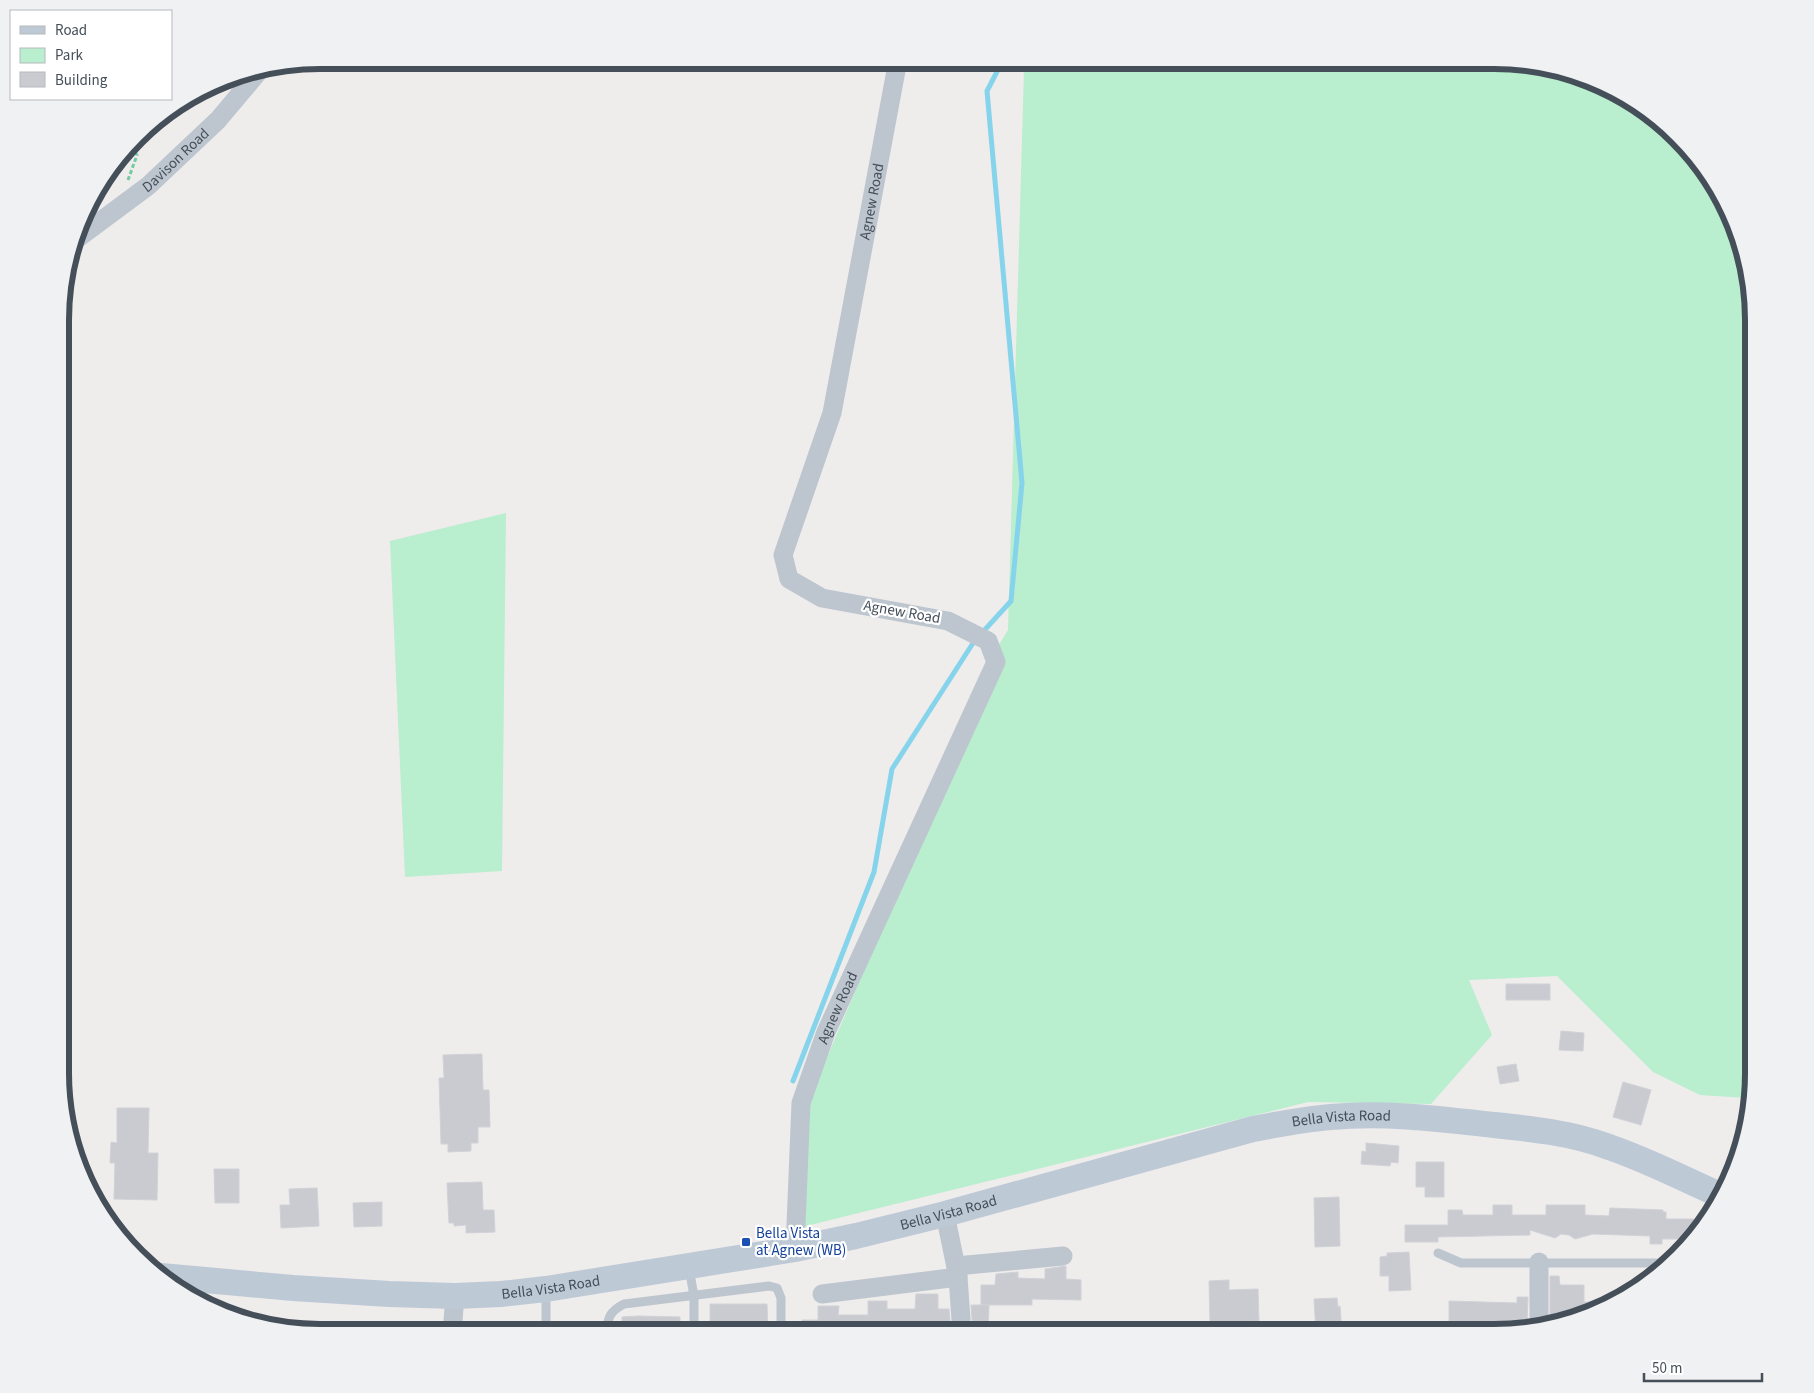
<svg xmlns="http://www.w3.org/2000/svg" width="1814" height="1393" viewBox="0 0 1814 1393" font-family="'Source Sans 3',sans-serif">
<rect width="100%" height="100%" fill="#efecec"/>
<!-- green -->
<g fill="#b9eecf">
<path d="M1027,60L1511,61L1593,80L1665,124L1727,205L1749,269L1754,320L1753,1090L1747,1098L1700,1095L1653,1072L1557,976L1469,980L1492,1035L1431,1104L1308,1102L794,1229L807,1104L997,660L995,651L1008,630L1024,69Z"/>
<path d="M506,513L502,871L405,877L390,541Z"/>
</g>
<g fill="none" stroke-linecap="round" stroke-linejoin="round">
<!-- stream -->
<g stroke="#86d4eb" stroke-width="5">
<path d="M981,634L1011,601L1022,483L987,91L1003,60"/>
<path d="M793,1081L874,872L892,769L975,640"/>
</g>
</g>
<!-- building -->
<g fill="#c9cbd1" stroke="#d0d2d8">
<rect x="1506" y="984" width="44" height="16"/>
<path d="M1561,1031L1584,1033L1583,1051L1559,1050Z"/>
<path d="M482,1054L483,1090H489L490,1127H478V1143H471V1151L448,1152V1144H441L439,1078H444L443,1055Z"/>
<path d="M1516,1064L1519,1081L1500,1084L1497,1067Z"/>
<path d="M1623,1082L1651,1090L1641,1125L1613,1117Z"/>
<path d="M117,1108H149L148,1153H158L157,1200L114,1199L115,1163H110L111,1142L117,1143Z"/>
<path d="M1366,1143L1399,1146L1398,1163L1391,1162L1390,1166L1361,1164L1362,1151L1366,1152Z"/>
<path d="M1416,1162H1444V1197H1425V1187H1416Z"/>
<path d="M214,1169H239V1203H215Z"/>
<path d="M482,1182L483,1210H494L495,1232L466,1233V1225L454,1226V1223H449L447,1183Z"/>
<path d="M317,1188L319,1226L281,1228L280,1205H290L289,1189Z"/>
<path d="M1339,1197L1340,1246L1315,1247L1314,1198Z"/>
<path d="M382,1202V1226L354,1227L353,1203Z"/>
<path d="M1493,1205H1512V1215H1546V1205H1585V1215L1609,1216L1610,1208L1663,1210V1212H1666V1219H1694V1223H1703L1693,1239H1662V1244H1650V1236L1593,1234L1575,1239L1569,1235L1561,1234L1555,1238L1530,1230V1235L1438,1237V1242H1405V1225H1448V1210H1462L1463,1215H1493Z"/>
<path d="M1409,1252L1411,1290L1389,1291V1276H1380V1257L1387,1256V1253Z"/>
<path d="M1066,1266V1279L1081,1280V1300L1032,1299V1305H981V1285H995L996,1274L1018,1272V1278L1045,1279V1269Z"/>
<path d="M1550,1276H1559L1560,1285H1584V1302L1614,1303L1609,1306L1564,1322H1550Z"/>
<path d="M1229,1280V1290L1258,1289L1259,1321L1210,1323L1209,1281Z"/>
<path d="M916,1294H938V1309H949L951,1331L903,1330V1333H802V1320H818V1306H839L838,1315H868V1301H887V1309H915Z"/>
<path d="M1517,1297H1528L1527,1324L1449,1321V1301L1517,1303Z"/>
<path d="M1337,1298L1338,1307L1340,1306L1342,1333H1316L1314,1299Z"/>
<path d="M710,1304H767L768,1333H710Z"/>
<path d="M971,1305H989L988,1333H973Z"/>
<path d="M639,1316L680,1317V1333H622V1317Z"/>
</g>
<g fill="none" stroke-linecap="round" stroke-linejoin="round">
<!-- path -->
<path stroke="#72cba1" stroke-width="3" stroke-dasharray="4 2.5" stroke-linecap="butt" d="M128,180L137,155L131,146"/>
<!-- lane -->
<g stroke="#bdc6cf" stroke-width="9">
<path d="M1438,1253L1461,1263H1665"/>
<path d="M689,1268L694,1296V1333"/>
<path d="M546,1292V1333"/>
<path d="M607,1333C607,1318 610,1311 624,1304L769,1286L777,1288L781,1298V1333"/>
</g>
<!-- street -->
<g stroke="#bdc6cf" stroke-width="19">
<path id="s1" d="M78,238L148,186L218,120L260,70"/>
<path d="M945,1214L958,1277L962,1333"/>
<path id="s2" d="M795,1249L801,1103L826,1032L996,662L988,641L948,621L822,598L789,579L783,555L832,413L898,60"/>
<path d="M1539,1262V1329"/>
<path d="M956,1266L1063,1256"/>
<path d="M822,1294L958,1277"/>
<path d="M452,1333L455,1296"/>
</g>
<!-- secondary -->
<path stroke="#bec9d6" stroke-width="26" id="s3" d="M161,1276L293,1288L389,1294L455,1296L501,1294L546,1289L795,1249L856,1236L945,1214L1253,1129C1279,1124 1305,1119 1331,1117C1386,1112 1440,1119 1494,1125C1533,1129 1572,1133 1609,1147C1647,1160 1684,1179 1720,1195"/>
</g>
<!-- markers -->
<rect fill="#1a4fb4" stroke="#fff" stroke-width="2" x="741" y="1237" width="10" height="10" rx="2.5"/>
<g text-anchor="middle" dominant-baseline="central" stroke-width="4.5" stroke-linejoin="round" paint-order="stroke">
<!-- street labels -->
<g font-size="15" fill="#454f59" stroke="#fff">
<text stroke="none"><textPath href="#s1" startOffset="125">Davison Road</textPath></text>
<text stroke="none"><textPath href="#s2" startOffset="1252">Agnew Road</textPath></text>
<text transform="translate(902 612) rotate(10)">Agnew Road</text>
<text stroke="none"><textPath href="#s2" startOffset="248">Agnew Road</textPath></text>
<text stroke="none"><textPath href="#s3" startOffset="1201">Bella Vista Road</textPath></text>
<text stroke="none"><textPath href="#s3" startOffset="796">Bella Vista Road</textPath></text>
<text stroke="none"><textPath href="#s3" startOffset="391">Bella Vista Road</textPath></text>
</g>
<!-- transit labels -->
<g font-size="15" fill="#164399" stroke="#fff" text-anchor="start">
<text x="756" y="1233">Bella Vista<tspan x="756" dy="17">at Agnew (WB)</tspan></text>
</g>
</g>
<!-- crop -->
<path d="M0 0H1814V1393H0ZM320 69H1494A251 251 0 0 1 1745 320V1073A251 251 0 0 1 1494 1324H320A251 251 0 0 1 69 1073V320A251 251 0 0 1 320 69Z" fill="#f0f1f2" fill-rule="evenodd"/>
<path fill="none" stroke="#454f59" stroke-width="6" d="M320 69H1494A251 251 0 0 1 1745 320V1073A251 251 0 0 1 1494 1324H320A251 251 0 0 1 69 1073V320A251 251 0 0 1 320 69Z"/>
<!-- legend -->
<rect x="10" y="10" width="162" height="90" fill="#ffffff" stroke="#b5b9bd"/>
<rect x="20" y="26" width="25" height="8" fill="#bec9d6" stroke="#b5b9bd"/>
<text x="55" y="35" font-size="15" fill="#454f59">Road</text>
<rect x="20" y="48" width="25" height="15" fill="#b9eecf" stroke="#b5b9bd"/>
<text x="55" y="60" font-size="15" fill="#454f59">Park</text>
<rect x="20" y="72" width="25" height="15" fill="#c9cbd1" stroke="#b5b9bd"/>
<text x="55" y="85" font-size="15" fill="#454f59">Building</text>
<!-- scale -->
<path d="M1644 1373v8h118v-8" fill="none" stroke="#454f59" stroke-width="2.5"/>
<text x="1652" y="1373" font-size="15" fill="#454f59" stroke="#ffffff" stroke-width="4" paint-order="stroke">50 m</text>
</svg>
